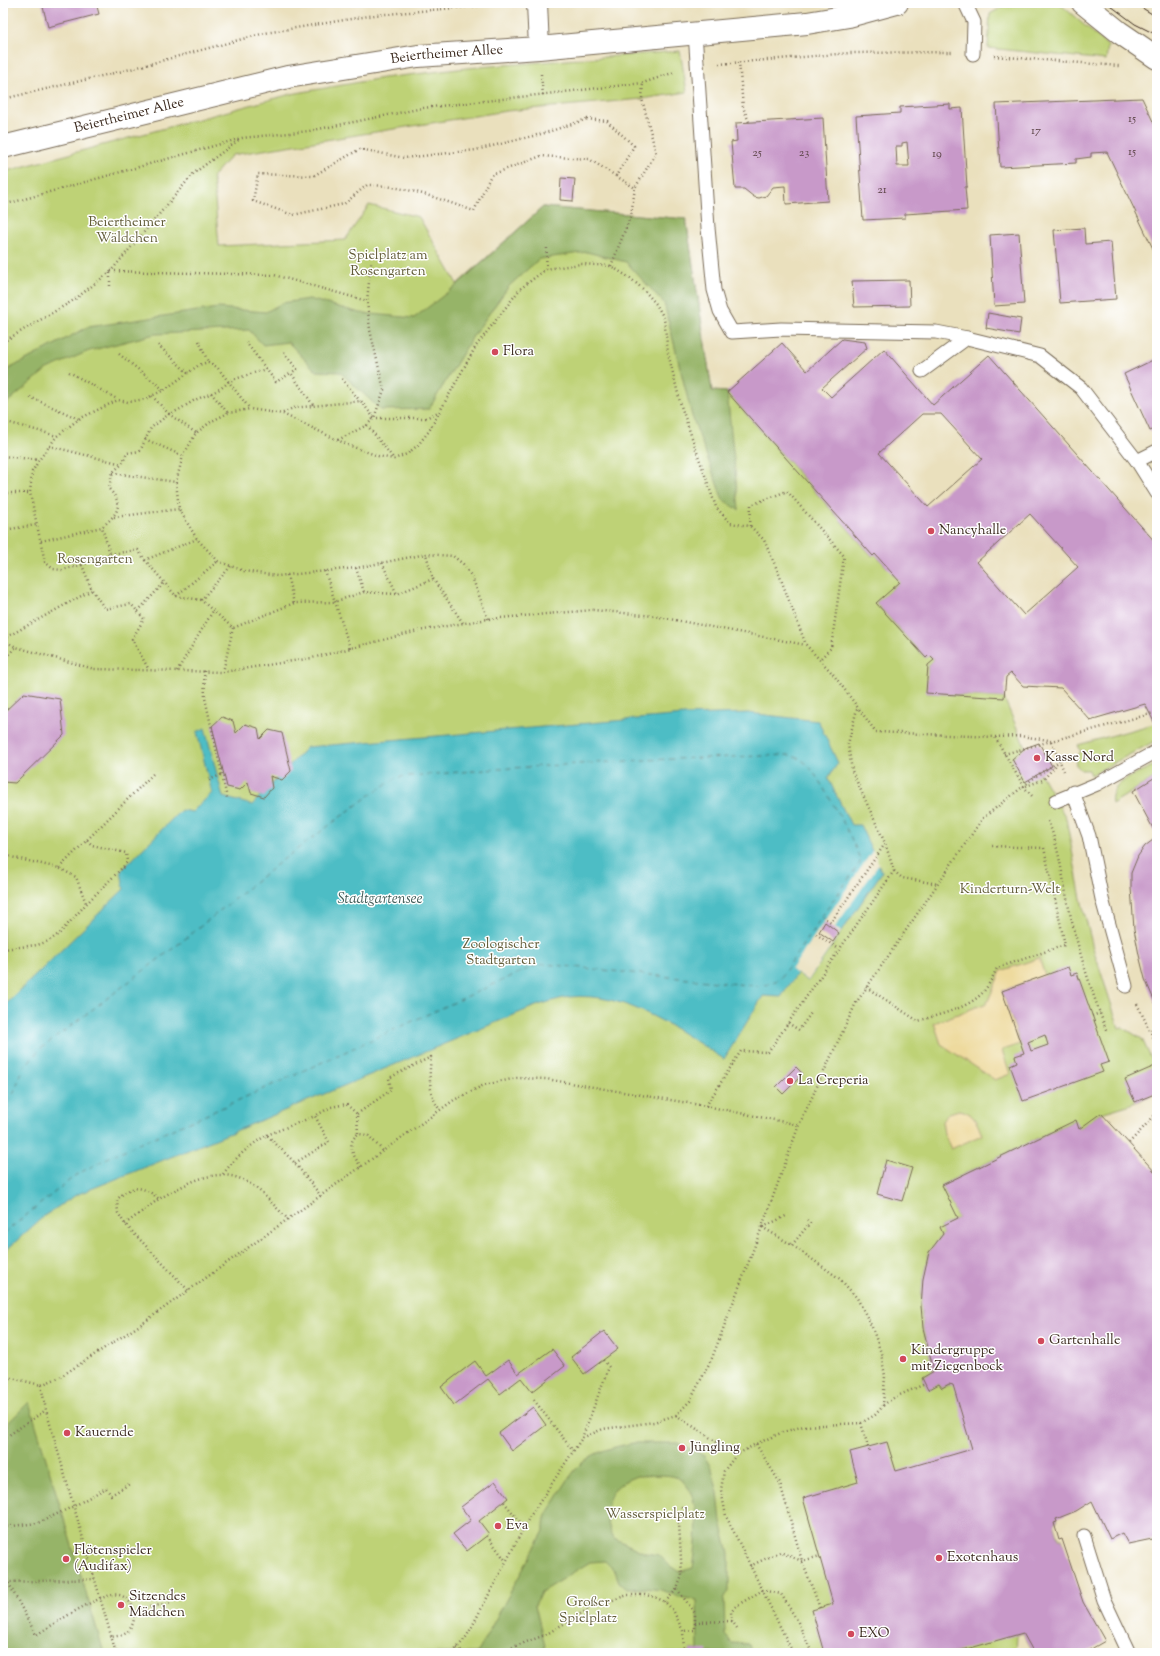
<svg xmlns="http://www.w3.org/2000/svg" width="1160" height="1656" viewBox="0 0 1160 1656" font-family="'Sorts Mill Goudy',serif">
<rect width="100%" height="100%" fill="#fff"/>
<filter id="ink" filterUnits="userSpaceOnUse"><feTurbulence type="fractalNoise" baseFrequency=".025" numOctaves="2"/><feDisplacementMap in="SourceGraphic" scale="8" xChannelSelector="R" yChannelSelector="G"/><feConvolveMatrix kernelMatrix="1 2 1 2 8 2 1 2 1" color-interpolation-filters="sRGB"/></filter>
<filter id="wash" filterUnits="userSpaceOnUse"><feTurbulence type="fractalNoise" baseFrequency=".012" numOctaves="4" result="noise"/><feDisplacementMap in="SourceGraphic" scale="16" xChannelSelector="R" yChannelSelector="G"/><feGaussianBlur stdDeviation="0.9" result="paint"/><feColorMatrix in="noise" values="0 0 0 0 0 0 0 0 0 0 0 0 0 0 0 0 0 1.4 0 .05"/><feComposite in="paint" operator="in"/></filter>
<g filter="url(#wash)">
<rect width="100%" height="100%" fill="#eae0bd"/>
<!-- green -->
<g fill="#bed276" stroke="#7c7e4a">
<path d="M1009,3H1059L1108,46L1106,60L988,48L990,14Z"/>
<path d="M680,51L687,92L642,99L506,111L232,155L213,176L219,246L345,240L369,205L419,217L457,284L543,207L686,219L712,391L727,392L872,556L875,554L900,582L876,603L925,658L929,655L934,660L928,665L927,693L1004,698L1025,747L1066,818L1081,899L1093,948L1119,1028L1122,1027L1142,1039L1157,1071V1093L1128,1105L1101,1113L1079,1129L1075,1120L942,1185L958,1218L940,1227L943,1234L929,1252L923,1279L921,1306L923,1328L934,1371L922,1378L928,1389L939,1384L942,1388L949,1384L1019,1390L1057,1522L1054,1523L1059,1539H1062L1063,1542L1062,1653H1034L1023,1633L1017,1635L1016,1653H3V172L291,94L383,78L467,68Z"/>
<path d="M1157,723V740L1091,775L1089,770H1081L1076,765L1075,757L1081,752L1078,745Z"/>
<path d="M1157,764V776L1112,804C1107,782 1141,772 1157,764Z"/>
</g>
<!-- forest -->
<g fill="#96b467" stroke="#686f42" fill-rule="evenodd">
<path d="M543,207L686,219L712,391L727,392L739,510L723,500L692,416L664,303L626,262L587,252L539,259L509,286L473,336L429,409L381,410L340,372L316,371L288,342L263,345L249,330L155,334L89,351L47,369L3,406V372L88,327L218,308L266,312L282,303L309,299L360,313L414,318L457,285Z"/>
<path d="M29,1402L104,1653H3V1428Z"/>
<path d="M633,1443H679L704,1456L712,1469L718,1493L721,1522L729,1554V1590L724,1599L725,1635L732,1643L749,1644L752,1653H690V1650H698L697,1600L679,1597L661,1590L646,1588L627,1589L619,1582L615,1571L605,1561L590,1562L541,1592L535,1605L545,1646L541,1653H477L544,1531C543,1514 549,1511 557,1498C579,1459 589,1452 633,1443ZM638,1476C648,1476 661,1474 672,1476C704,1482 697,1544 693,1568L679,1572L670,1566L659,1555L645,1553L614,1538C599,1511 607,1484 638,1476Z"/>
</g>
<!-- sand -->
<g fill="#eeda9e" stroke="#94825e">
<path d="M1039,958L1045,976L1002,991L1020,1044L1002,1050L1010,1074L995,1080L941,1044L934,1023L987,1003L1001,971Z"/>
<path d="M959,1110C974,1112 977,1123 982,1135L951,1149L944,1134L942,1121L949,1113Z"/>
</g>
<!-- water -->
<path fill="#4ebdc5" stroke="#447472" d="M748,713L818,721L838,763L828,778L851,825H860L882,872L808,981L797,974L781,997L763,996L724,1059C678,1031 627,991 569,997C557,999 545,1003 533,1007L233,1132L76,1195L44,1216L3,1253V1007L124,889L121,871L181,810L192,812L212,793L197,732L205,728L223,797L252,805L307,747L684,715Z"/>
<!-- pier -->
<path fill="#eae0bd" d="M873,850L879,864L835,927L841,932L808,981L791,970Z"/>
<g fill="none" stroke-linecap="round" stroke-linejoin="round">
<!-- ferry -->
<path stroke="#425d58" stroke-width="1" stroke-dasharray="5 4" stroke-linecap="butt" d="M3,1119L24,1067L39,1050L180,943L280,862L374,792L398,777L511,768L645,760L789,755C796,757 803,760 808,765C818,776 861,850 860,863L822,916L826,919L821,918L813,930L816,934L812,931L780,979L766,985L756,986L545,964L532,967L208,1114L115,1154L76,1175L3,1234"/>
</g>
<g id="blocks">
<!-- building -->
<g fill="#c899c9" fill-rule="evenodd">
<path d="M42,3H96L99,14L48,27Z"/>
<path d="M1142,98L1157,130V257L1107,152L1091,153V157L1076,159V163L1000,167L996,104Z"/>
<path d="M950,104V109L962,108L967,187H965L967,210L905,214V218L863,220L856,116L900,113V107ZM907,142L909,166H897L896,146H902V143Z"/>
<path d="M823,118L828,201L786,204L785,186L773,187L766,196L759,198L754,197L744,189H735L731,142L737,141L736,123Z"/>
<path d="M561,178L575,179L573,201L560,200Z"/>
<path d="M1084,228L1085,244L1111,242L1116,299L1060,303L1054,230Z"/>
<path d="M1019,233L1024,304L994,306L990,235Z"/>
<path d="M909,280L910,306L854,307L852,281Z"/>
<path d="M988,313L1021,319L1019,334L986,328Z"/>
<path d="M842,339L865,342L867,348L822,388L831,397L884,349L933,405L989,355L1157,544V728L1145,704L1090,720L1061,688L1023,686L1011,673L1006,677L1004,698L926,693L928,665L934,660L929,655L926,658L876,603L900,582L875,554L873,556L727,392L782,343L807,371ZM922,414H941L982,459L928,507L879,453ZM1030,514L1078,567L1024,615L977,562Z"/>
<path d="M1157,358V428L1150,431L1124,374Z"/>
<path d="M24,693L60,699L64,735L15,783L3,782V713Z"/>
<path d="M222,717L233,721L236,733L245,724L258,728L260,739L269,730L282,733L291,771L282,780L270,776L272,788L264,797L251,793L248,782L240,790L227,787L212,726Z"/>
<path d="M1039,743L1052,766L1025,782L1012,759L1025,748Z"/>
<path d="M1157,776V836L1133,791Z"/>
<path d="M1157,837V1007L1145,979L1139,955L1134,929L1131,888V873L1138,856L1145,846Z"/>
<path d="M825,922L839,933L833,942L819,932Z"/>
<path d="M1068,967L1071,975L1077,973L1109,1062L1100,1065L1103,1072L1023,1101L1010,1065L1017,1062L1015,1056L1024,1053L1002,991ZM1045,1035L1048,1045L1031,1051L1028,1042Z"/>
<path d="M1155,1066L1157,1071V1093L1135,1102L1125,1079Z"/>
<path d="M796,1067L803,1074L783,1094L776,1087Z"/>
<path d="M1101,1113L1156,1173L1157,1172V1538L1128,1544L1122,1533L1110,1539L1092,1501L1076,1511L1056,1519L1057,1522L1054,1523L1059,1540L1062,1539L1083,1602L1105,1641L1084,1653H1034L1023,1633L953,1653H824L812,1610L833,1604L803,1498L858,1482L850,1452L887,1442L896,1471L972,1449L953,1385L949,1384L942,1388L939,1384L928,1390L922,1378L934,1371L923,1328L921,1306L923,1279L929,1252L943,1234L940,1227L958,1218L942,1185L1076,1120L1079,1129Z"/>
<path d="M886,1160L912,1168L902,1201L877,1194Z"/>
<path d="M604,1331L618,1349L584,1374L571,1357Z"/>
<path d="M552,1349L565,1366L532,1392L521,1378L500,1394L488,1379L454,1405L441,1387L475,1361L486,1376L508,1360L518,1374Z"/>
<path d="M533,1407L546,1425L512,1451L499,1433Z"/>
<path d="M495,1481L508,1498L479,1521L489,1534L467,1551L453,1534L471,1520L461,1507Z"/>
<rect x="690" y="1650" width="17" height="3"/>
</g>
</g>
</g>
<g filter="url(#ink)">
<use href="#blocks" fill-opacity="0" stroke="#786a56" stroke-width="1"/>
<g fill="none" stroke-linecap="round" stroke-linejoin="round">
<!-- service casing -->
<g stroke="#786a56" stroke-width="15">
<g id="service">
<path d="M965,3L974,22L973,54"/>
<path d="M695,32L708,228L714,290L720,311L732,332L781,329L936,332L967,338"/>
<path d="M922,371L967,338L1040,356L1081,388L1137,461L1157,493"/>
<path d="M1137,461L1157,451"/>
<path d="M1073,792L1089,836L1102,899L1126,986"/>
<path d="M1056,801L1097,784L1157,751"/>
<path d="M1084,1536L1104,1600L1129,1653"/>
</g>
</g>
<!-- pedestrian casing -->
<g stroke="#786a56" stroke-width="22">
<path id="pedestrian" d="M537,3L539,48"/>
</g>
<!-- minor casing -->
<g stroke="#786a56" stroke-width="24">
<path id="minor" d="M1083,3L1119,32L1157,58"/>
</g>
<!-- tertiary casing -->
<g stroke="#786a56" stroke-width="24">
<g id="tertiary">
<path id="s1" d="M3,147L288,77L418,56L539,48L807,23L849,16L897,3"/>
</g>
</g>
<!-- path -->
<g stroke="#786a56" stroke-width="2.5" stroke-dasharray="1 3" stroke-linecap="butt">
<path d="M994,56L1119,66"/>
<path d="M739,62L743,107L749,122"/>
<path d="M719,64L850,53L952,52"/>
<path d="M541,74L543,95"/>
<path d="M3,99L123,71L265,33L375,15L511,3"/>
<path d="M587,119L607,121L634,146L616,176L589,159L541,156L491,175L474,211C439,199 404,185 367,185L344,204L293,215L253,201L258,174L313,176L360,149L404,158L476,150L545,133Z"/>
<path d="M616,176L635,188L656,153L642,99L643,83"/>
<path d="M3,205L242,138L309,131L423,108L643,83L675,72"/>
<path d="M611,266L631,215L635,188"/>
<path d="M546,269L547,247"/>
<path d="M111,271L274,275L367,301"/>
<path d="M110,273V286"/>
<path d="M199,341L208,362"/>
<path d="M3,342L74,300L111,271L194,173L240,139"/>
<path d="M246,342L266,369"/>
<path d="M158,345L188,373"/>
<path d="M284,353L297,369L291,373"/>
<path d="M119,354L164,390"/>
<path d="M69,372L117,399"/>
<path d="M342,379L360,401"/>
<path d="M211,393L228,413"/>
<path d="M152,396L169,414C179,411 186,405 195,400C206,395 221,391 229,381L266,369L276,382L291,373L313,405"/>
<path d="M30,397L79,419"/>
<path d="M283,413L293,408L361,401L374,418H426L438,412"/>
<path d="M3,421L57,436"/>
<path d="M367,425L394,459"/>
<path d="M145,439L183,456"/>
<path d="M338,440L367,425L374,418L384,390L370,330L367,301L371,263"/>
<path d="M49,446L122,464"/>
<path d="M3,456L39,460"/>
<path d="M113,473L176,482"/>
<path d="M3,493H30"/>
<path d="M114,517L179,509"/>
<path d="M750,526L751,505L787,491L844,556L831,648L819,660"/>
<path d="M3,530L36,525"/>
<path d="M41,541L102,527"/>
<path d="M110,554L138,550L145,560L197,539"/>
<path d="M145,560L176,596L201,600L233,628L294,603L334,602L364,592L397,594L433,579L426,554"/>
<path d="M382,563L397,594"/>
<path d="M82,565L62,570L53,569L45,562L30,493L32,472L39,460L57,436L79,419L118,400L128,402L145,399L164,390L199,365L208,362L217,367L250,409"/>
<path d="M356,568L364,592"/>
<path d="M325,571L350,648"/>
<path d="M287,575L294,603"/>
<path d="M433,579L463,623"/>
<path d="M92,590L105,609L131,604L144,619L132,639L149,670"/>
<path d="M176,596L218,561"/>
<path d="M201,600L231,566"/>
<path d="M138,611L164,583"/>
<path d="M488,619L472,577L463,564L453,556L426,554L356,568L277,576L244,571L218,561L197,539L179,509L176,482L183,456L196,433L212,421L228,413L250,409L283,414L348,445L378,456L394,459L407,454L418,445L429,431L476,346L520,289L546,269L581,264L611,266L630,278L643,289L656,304L664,318L668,353L681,406L716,507L730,523L750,526L764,540L779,574L806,645"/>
<path d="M3,639L92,590L82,565L110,554L102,527C117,514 125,506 109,489L112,473L122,464L127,453L140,451L151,428L169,414L196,433"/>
<path d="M3,640L16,647"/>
<path d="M3,660L16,647L94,669L223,672L312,658L418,631L488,619L593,610L654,616L806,645L833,674L876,732L995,737L1024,787L1034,798"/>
<path d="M177,671L213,611"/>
<path d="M204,671L205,698L227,798"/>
<path d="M223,672L233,628"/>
<path d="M995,737L1020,736L1049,740"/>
<path d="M1051,741L1064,771"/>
<path d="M1004,754L1157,712"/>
<path d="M209,780L221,775"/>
<path d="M1026,786L1043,780L1057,764"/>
<path d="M1048,821C1060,850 1063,882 1070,913C1079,953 1092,993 1107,1032"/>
<path d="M87,840L92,845L126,853L127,862L123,867"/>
<path d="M3,852L11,857L59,868L76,877L86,903"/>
<path d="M59,868L153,774"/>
<path d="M894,871L902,878L938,884"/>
<path d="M826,919L831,922L885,844"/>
<path d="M816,934L839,949"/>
<path d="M3,949L37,945L49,941L60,933L87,903L123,867L125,868"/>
<path d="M866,987L918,1021C937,1015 962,1010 978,997C987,990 992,978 997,968L1065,945L1044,848L992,846"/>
<path d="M1137,1004L1157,1045"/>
<path d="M1092,1016L1100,1013"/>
<path d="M788,1023L799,1030L811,1013"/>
<path d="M706,1106L741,1051L768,1052L894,871L885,843L852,771L848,744L857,709"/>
<path d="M357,1114L391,1090L389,1078L431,1057C429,1076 428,1094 440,1110"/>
<path d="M267,1135L315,1116"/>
<path d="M1129,1143L1157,1113"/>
<path d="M295,1163L329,1142L315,1116L331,1107L346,1104L357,1114L358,1134"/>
<path d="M361,1167C354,1156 345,1144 358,1134L368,1135L383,1151"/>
<path d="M223,1174C236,1157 249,1146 267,1135L295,1163L321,1196"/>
<path d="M125,1224L159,1199"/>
<path d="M762,1227L792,1245L840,1279L857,1298L872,1327L881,1353L885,1376L883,1406L875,1415L861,1423L804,1426L783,1432L756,1444L736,1455L724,1471L721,1490L726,1516L793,1653"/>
<path d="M763,1227L786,1216"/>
<path d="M792,1245L810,1223L807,1220"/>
<path d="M188,1290L125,1224L118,1213L117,1200C131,1184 143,1185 159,1199C187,1183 218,1164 249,1183C262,1191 276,1208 288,1219"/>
<path d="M3,1376L41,1385L60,1377L143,1323L454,1100L484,1085L517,1078L546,1079L706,1106L799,1125"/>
<path d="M41,1385L46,1410L116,1653"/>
<path d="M534,1400L573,1451"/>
<path d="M883,1405L895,1397L925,1384"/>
<path d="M676,1415L736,1455"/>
<path d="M861,1423L870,1453"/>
<path d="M582,1438L609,1367L603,1360"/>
<path d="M3,1439L46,1410"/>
<path d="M756,1444L780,1483L802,1561L820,1608"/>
<path d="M504,1502L524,1527"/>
<path d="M3,1527L38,1523L74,1506L106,1488L111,1495L131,1483"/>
<path d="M487,1536L506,1561"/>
<path d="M3,1564L8,1582L36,1635C54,1624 93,1598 112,1595C131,1591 143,1619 126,1633C122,1636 116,1636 111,1637"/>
<path d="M750,1566L780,1552L802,1561L820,1556"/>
<path d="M3,1584L8,1582L95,1579"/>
<path d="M677,1589L695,1613V1630L683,1631"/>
<path d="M665,1602L677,1589L682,1576L679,1523L682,1506"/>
<path d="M134,1610L170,1603"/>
<path d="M695,1622L732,1621"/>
<path d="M737,1628L732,1621L731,1612L736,1606L763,1590L781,1594L797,1620L812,1653"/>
<path d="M457,1648L466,1653"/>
<path d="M453,1653L467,1636L529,1518L582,1438L603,1429L654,1422L676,1415L690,1401L712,1358L762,1227L799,1125L856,1003L983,818L1039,774L1060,761"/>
<path d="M497,1653L545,1635L592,1607L628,1595H645L655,1597L665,1602L673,1610L683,1631L684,1653"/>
</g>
<!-- service -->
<use href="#service" stroke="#fff" stroke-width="13"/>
<!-- pedestrian -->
<use href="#pedestrian" stroke="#fff" stroke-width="20"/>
<!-- minor -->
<use href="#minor" stroke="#fff" stroke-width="22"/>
<!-- tertiary -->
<use href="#tertiary" stroke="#fff" stroke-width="22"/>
<!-- tram -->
<g stroke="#3b2a1e" stroke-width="1">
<path d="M1107,3L1135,24L1157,35"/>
<path d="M1134,3L1157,17"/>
</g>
</g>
</g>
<!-- markers -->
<g fill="#d1495b" stroke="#fff" stroke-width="1.5">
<circle cx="495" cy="352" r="4"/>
<circle cx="931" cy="531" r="4"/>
<circle cx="1037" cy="758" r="4"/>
<circle cx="790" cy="1081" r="4"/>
<circle cx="1041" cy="1341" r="4"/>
<circle cx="903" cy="1359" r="4"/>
<circle cx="67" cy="1433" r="4"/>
<circle cx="682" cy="1448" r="4"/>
<circle cx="498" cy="1526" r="4"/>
<circle cx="939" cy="1558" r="4"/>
<circle cx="66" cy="1559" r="4"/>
<circle cx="121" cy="1605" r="4"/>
<circle cx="851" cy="1634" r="4"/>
</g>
<g text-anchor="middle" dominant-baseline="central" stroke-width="3" stroke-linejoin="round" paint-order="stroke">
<!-- number labels -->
<g font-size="12" fill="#5e4649">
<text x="1132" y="119">15</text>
<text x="1036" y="131">17</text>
<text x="1132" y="152">15</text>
<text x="757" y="153">25</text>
<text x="804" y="153">23</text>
<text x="937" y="154">19</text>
<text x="882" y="190">21</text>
</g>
<!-- street labels -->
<g font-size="14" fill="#3b2a1e" stroke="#fff">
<text stroke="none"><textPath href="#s1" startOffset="454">Beiertheimer Allee</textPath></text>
<text stroke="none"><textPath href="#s1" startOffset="130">Beiertheimer Allee</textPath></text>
</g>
<!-- park labels -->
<g font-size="14" fill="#625c38" stroke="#fff">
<text x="127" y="223">Beiertheimer<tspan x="127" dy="16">Wäldchen</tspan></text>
<text x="388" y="256">Spielplatz am<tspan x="388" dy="16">Rosengarten</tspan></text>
<text x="95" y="560">Rosengarten</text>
<text x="1010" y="890">Kinderturn-Welt</text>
<text x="501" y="945">Zoologischer<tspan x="501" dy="16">Stadtgarten</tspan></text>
<text x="655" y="1515">Wasserspielplatz</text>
<text x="588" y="1603">Großer<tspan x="588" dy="16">Spielplatz</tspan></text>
</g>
<!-- poi labels -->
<g font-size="14" fill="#3b2a1e" stroke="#fff" text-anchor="start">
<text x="503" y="352">Flora</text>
<text x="939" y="531">Nancyhalle</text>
<text x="1045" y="758">Kasse Nord</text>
<text x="798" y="1081">La Creperia</text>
<text x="1049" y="1341">Gartenhalle</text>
<text x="911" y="1351">Kindergruppe<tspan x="911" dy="16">mit Ziegenbock</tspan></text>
<text x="75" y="1433">Kauernde</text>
<text x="690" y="1448">Jüngling</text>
<text x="506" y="1526">Eva</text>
<text x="74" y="1551">Flötenspieler<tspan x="74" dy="16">(Audifax)</tspan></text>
<text x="947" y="1558">Exotenhaus</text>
<text x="129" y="1597">Sitzendes<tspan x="129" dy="16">Mädchen</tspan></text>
<text x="859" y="1634">EXO</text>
</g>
<!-- water labels -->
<g font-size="15" font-style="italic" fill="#425d58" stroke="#fff">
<text x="380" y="899">Stadtgartensee</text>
</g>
</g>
<!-- margin -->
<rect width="1160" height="1656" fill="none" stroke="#fff" stroke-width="16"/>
</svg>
